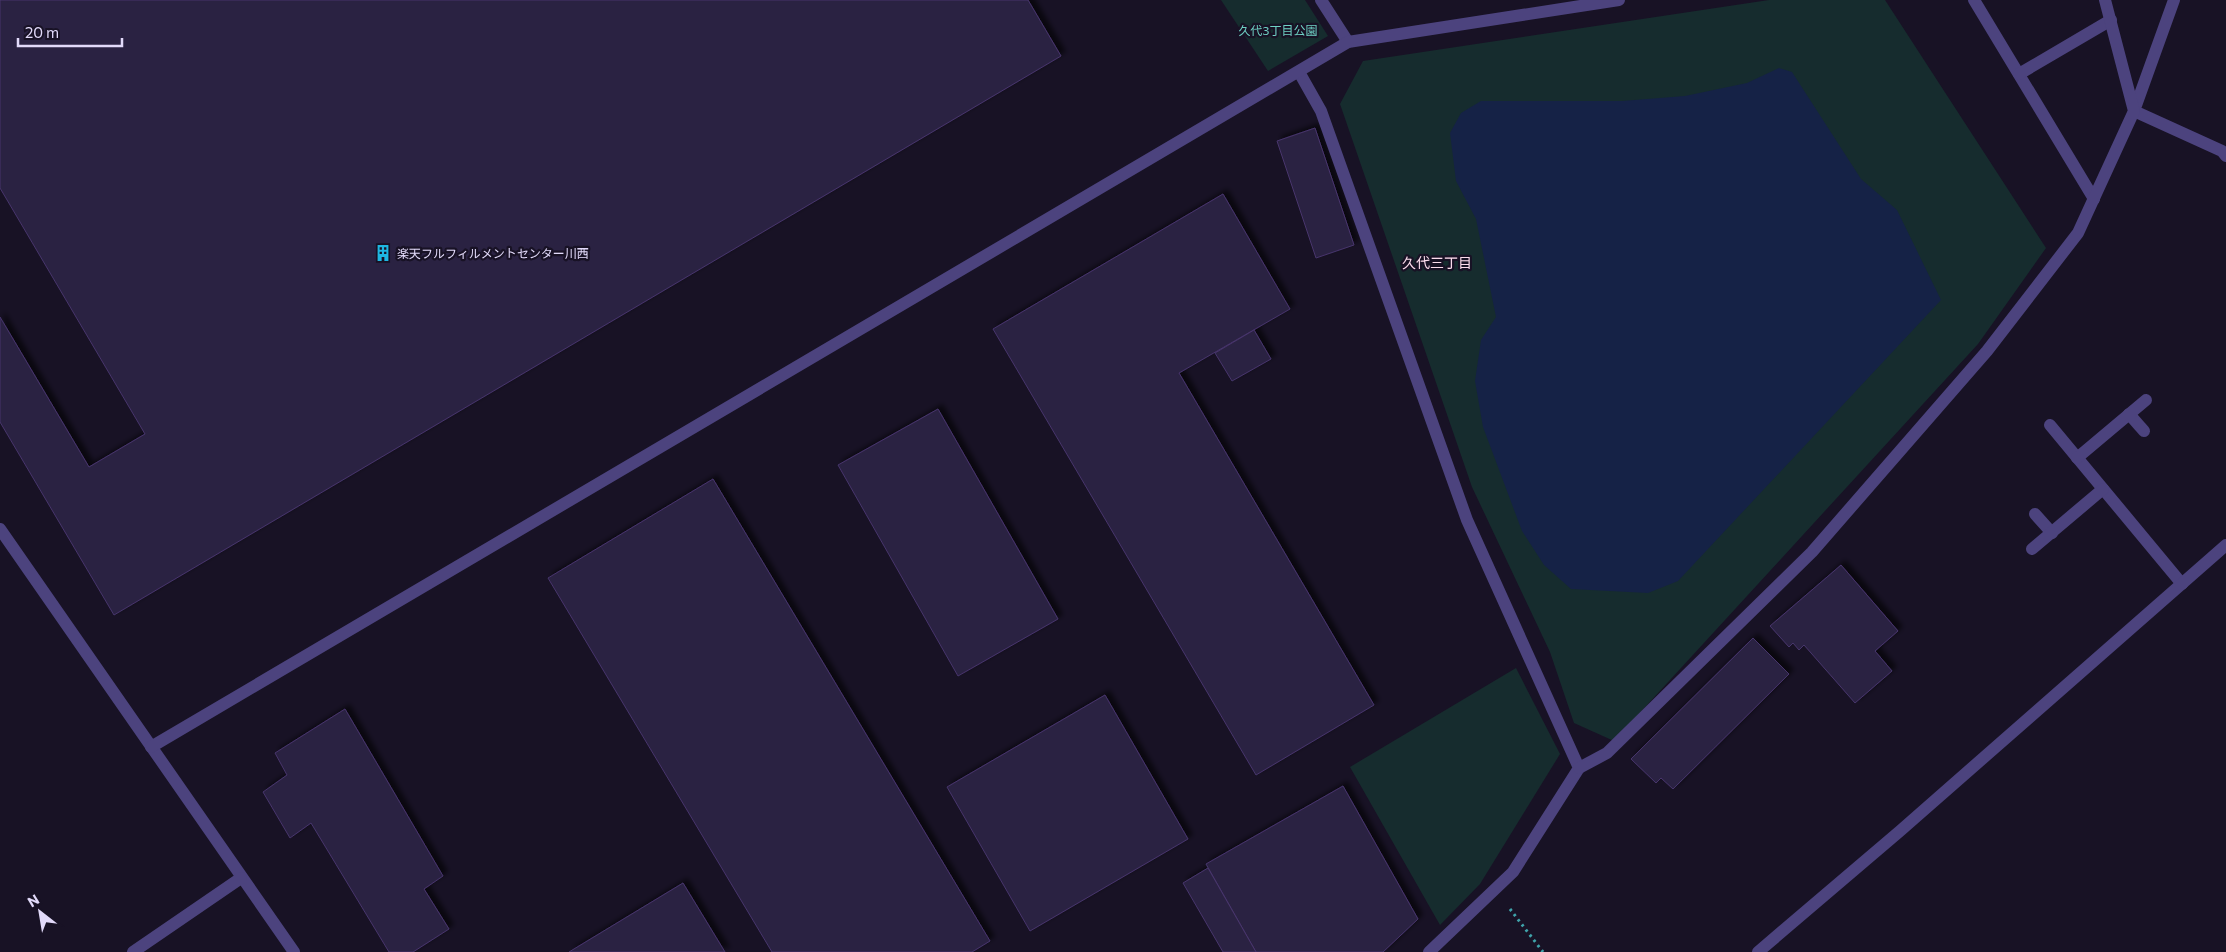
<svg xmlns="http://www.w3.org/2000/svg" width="2226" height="952" viewBox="0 0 2226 952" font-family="Commissioner,'Noto Sans JP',sans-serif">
<defs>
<filter id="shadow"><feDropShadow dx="4.5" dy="-4.5" stdDeviation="2.5" flood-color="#0009"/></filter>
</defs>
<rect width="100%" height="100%" fill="#181225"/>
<!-- green -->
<g fill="#162c2e">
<path d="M1221,0H1305L1328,36L1268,71Z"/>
<path d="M1769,0H1885L2046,248L1978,344L1614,741L1574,723L1550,652L1472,487L1340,104L1363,61Z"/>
<path d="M1516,668L1560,754L1480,884L1440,925L1350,767Z"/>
</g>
<!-- water -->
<path fill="#152246" d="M1779,68L1792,72L1861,179L1897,210L1941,300L1678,581L1648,593L1571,589L1544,565L1522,531L1483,427L1475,381L1481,340L1496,317L1476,219L1456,181L1450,133L1461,113L1481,101H1622L1685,96L1747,83Z"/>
<!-- building -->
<g fill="#2c2143" stroke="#47366c" filter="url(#shadow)">
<path d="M0,0H1028L1061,56L114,615L0,422V317L89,467L145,434L0,188Z"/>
<path d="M1315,128L1354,245L1316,258L1277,141Z"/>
<path d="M1223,194L1290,309L1179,373L1374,705L1256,775L993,329Z"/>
<path d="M1254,330L1271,359L1232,381L1215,353Z"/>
<path d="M938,409L1058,619L958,676L838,465Z"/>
<path d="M713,479L990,941L972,952H772L548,578Z"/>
<path d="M1841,565L1898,631L1875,651L1892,671L1855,703L1804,645L1799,650L1793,643L1789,647L1770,626Z"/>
<path d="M1753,638L1789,674L1673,789L1661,778L1656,783L1631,759Z"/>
<path d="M1105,695L1188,839L1030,931L947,787Z"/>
<path d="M345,709L443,876L424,889L449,929L413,952H389L311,823L290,838L263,792L287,775L275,753Z"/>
<path d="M1343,786L1418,919L1383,952H1256L1206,864Z"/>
<path d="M1208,868L1256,952H1223L1183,883Z"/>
<path d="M683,883L725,952H569Z"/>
</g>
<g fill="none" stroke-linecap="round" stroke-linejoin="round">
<!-- path -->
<path stroke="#3fa3aa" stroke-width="3" stroke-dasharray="2.5 4" stroke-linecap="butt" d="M1510,909L1543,952"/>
<!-- minor -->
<g stroke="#4c437e" stroke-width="12">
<path d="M1321,0L1348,42"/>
<path d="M1974,0L2094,199"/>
<path d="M2174,0L2134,111L2222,151L2226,156"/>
<path d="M1299,72L1321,111L1467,520L1579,768L1513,872L1429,952"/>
<path d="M2019,74L2111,20"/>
<path d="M2129,414L2144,431"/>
<path d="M2050,425L2182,584"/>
<path d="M2077,458L2146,400"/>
<path d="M2035,514L2052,533"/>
<path d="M0,529L294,952"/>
<path d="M2032,549L2103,489"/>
<path d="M151,747L1348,42L1619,0"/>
<path d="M1579,768L1607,753L1812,552L1987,351L2078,233L2134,111L2105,0"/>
<path d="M133,952L241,878"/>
<path d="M1758,952L1900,831L2226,545"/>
</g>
</g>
<!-- icons -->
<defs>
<g id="building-bare" transform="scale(1.35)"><path d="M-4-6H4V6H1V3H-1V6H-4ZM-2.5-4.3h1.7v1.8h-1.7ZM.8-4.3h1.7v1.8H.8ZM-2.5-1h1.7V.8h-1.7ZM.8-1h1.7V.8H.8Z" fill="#1eb7e2" stroke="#181225" stroke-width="2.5" paint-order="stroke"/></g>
</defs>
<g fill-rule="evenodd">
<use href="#building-bare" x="383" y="253"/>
</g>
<g text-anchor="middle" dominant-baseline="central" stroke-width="4.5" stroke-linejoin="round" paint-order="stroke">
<!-- park labels -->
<g font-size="12" fill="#6fd2c5" stroke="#181225">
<text x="1278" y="30">久代3丁目公園</text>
</g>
<!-- poi labels -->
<g font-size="12" fill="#e2dafa" stroke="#181225" text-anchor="start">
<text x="397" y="253">楽天フルフィルメントセンター川西</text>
</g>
<!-- neighbourhood labels -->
<g font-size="14" fill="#fbdcec" stroke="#181225">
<text x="1437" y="262">久代三丁目</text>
</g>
</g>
<!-- north arrow -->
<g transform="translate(40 912) rotate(329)" stroke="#181225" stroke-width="4" paint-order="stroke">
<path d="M0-4L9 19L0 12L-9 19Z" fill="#e2dafa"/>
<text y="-8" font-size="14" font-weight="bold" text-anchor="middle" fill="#e2dafa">N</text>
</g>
<!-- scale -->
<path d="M18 38v8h104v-8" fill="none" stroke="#e2dafa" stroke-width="2.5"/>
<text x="25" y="38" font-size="15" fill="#e2dafa" stroke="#181225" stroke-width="4" paint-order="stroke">20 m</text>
</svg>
